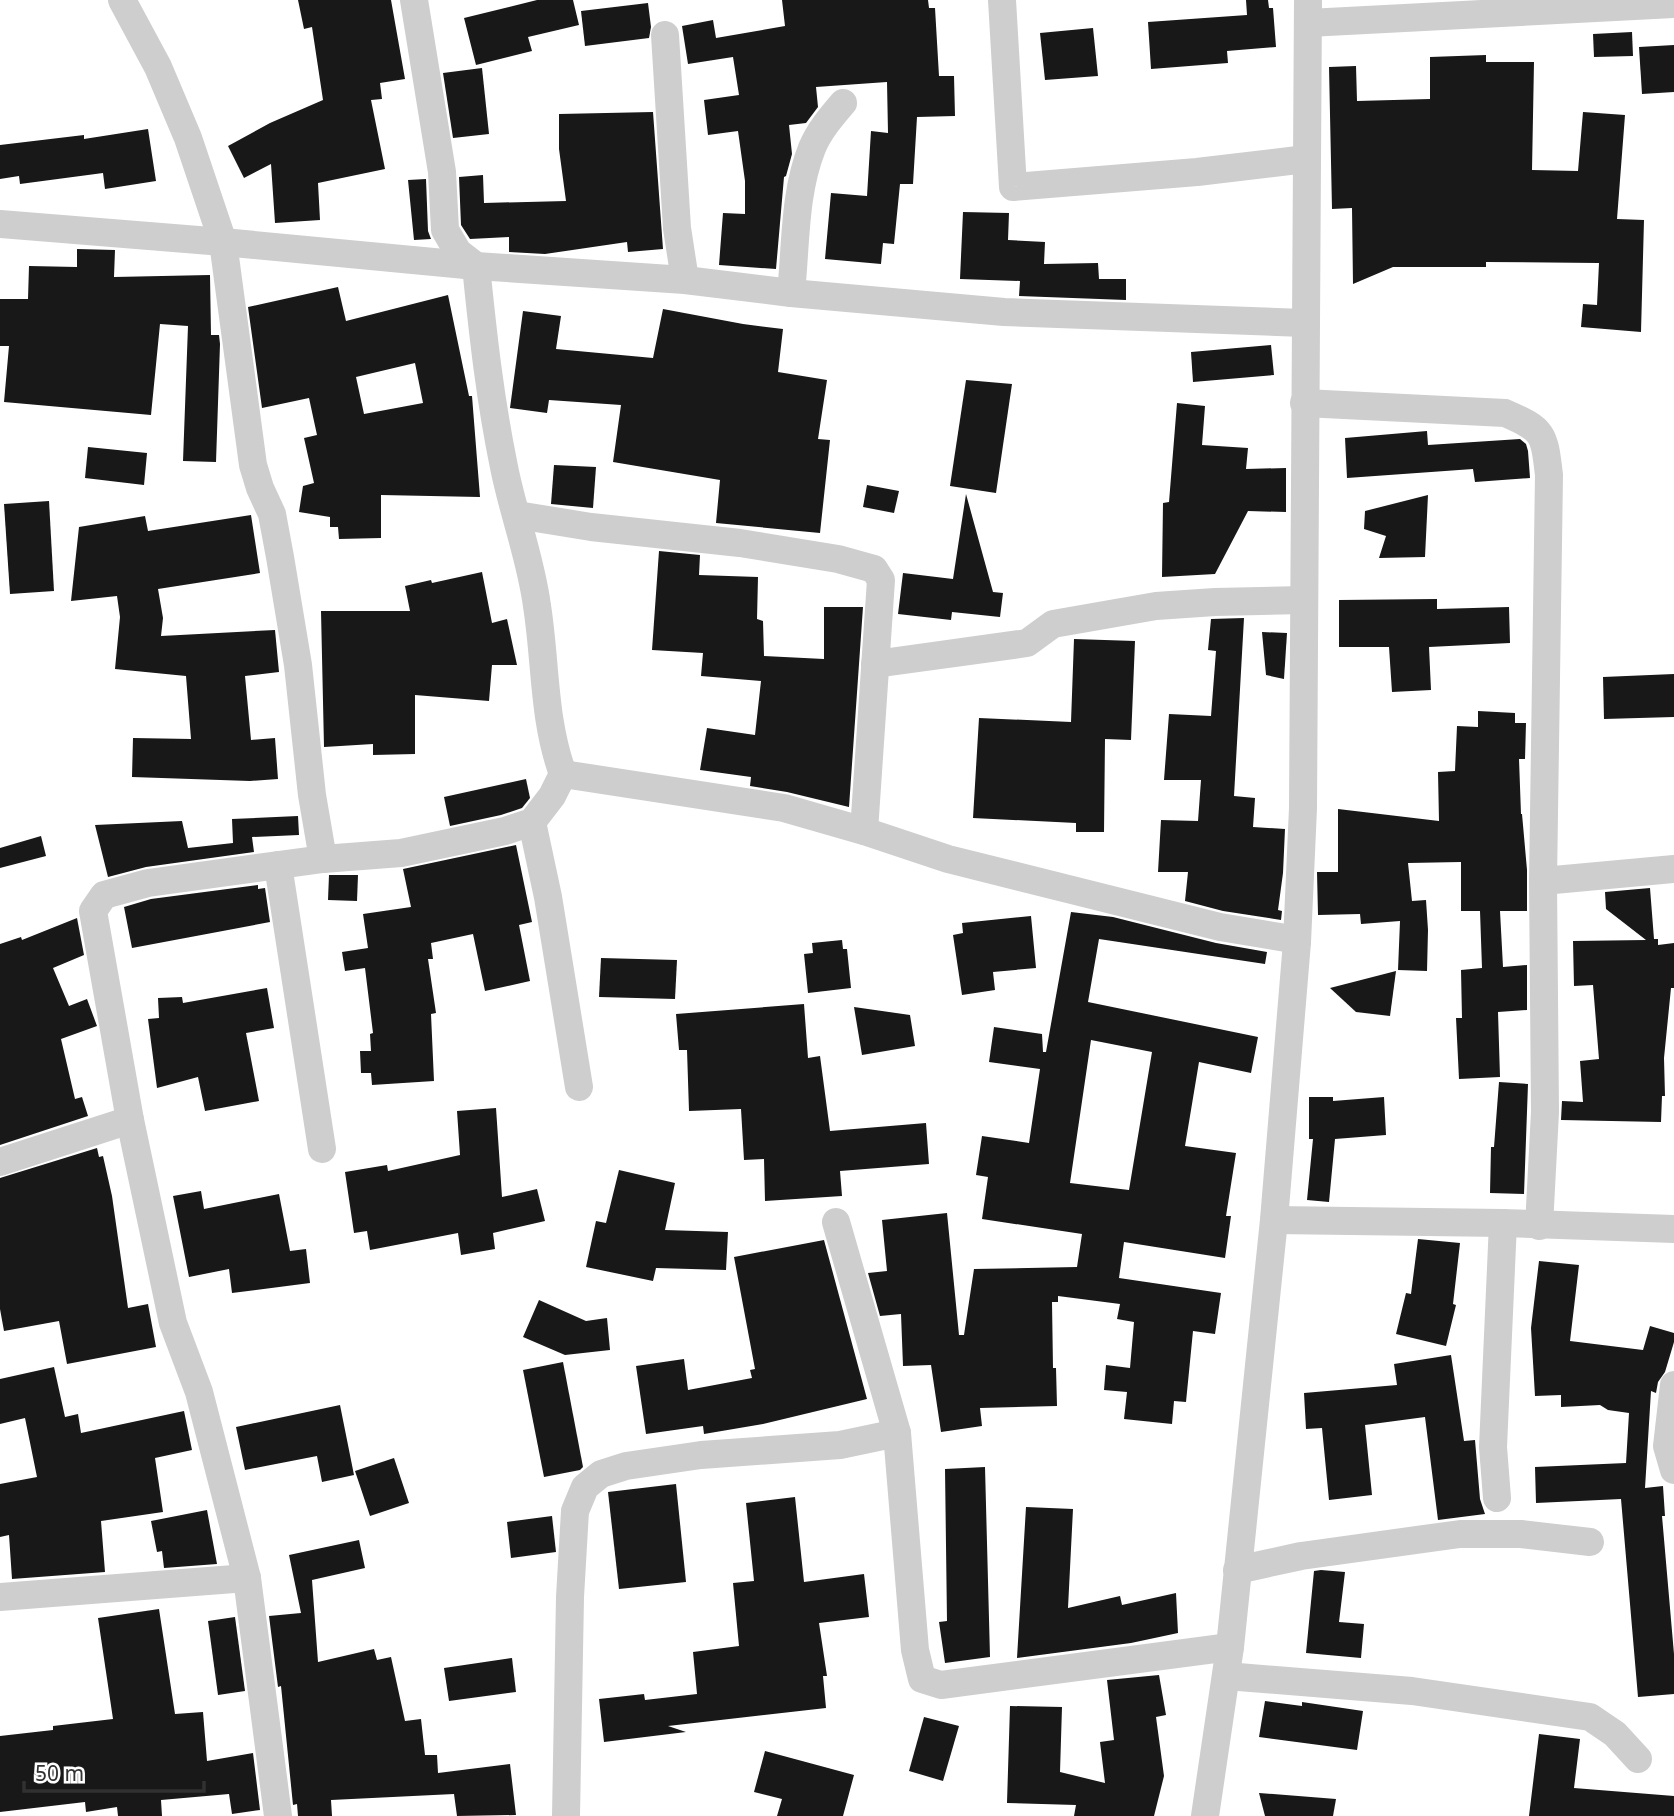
<svg xmlns="http://www.w3.org/2000/svg" width="1674" height="1816" viewBox="0 0 1674 1816" font-family="'Noto Sans',sans-serif">
<rect width="100%" height="100%" fill="#fff"/>
<!-- building -->
<g fill="#181818" fill-rule="evenodd">
<path d="M298,0H391L405,79L380,83L382,99L371,100L385,169L318,183L320,220L275,223L271,164L244,178L228,146L270,123L323,100L312,27L304,29Z"/>
<path d="M537,0H573L579,25L528,37L532,51L476,65L464,18Z"/>
<path d="M782,0H928L929,8H935L939,76H954L955,116L917,117L913,184H900L894,244L883,243L881,264L825,259L831,193L867,196L871,131L888,133L887,82L816,87L818,107L806,123L789,125L792,154L786,176L784,177L776,269L719,265L723,213L745,214V181L738,131L708,135L704,100L739,95L733,57L688,64L682,26L713,20L716,38L785,26Z"/>
<path d="M1246,0H1268L1269,8H1273L1276,47L1227,51L1228,63L1151,69L1148,22L1247,15Z"/>
<path d="M648,3L651,27L649,38L585,46L581,11Z"/>
<path d="M1093,28L1098,76L1045,80L1040,33Z"/>
<path d="M1632,32L1633,56L1594,57L1593,34Z"/>
<path d="M1674,45V92L1642,94L1639,47Z"/>
<path d="M1486,55V62H1534L1532,170L1578,171L1583,112L1625,115L1617,219L1644,220L1641,332L1581,327L1583,304L1597,305L1599,263L1486,262V267H1393L1353,284L1352,208L1332,209L1329,67L1356,66L1357,101L1430,99V57Z"/>
<path d="M482,68L489,134L453,138L443,73Z"/>
<path d="M653,112L663,249L628,252L627,242L545,254L509,252V237L470,239L461,225L459,177L483,175L484,203L566,201L559,149V114Z"/>
<path d="M148,129L156,181L105,189L103,173L20,184L19,176L0,179V145L84,135V139Z"/>
<path d="M426,179L428,231L431,239L414,240L408,180Z"/>
<path d="M963,212L1009,213L1008,240L1045,242L1044,264L1098,263L1099,279H1126V300L1019,296L1020,281L960,279Z"/>
<path d="M77,249L115,250L114,277L210,275L211,335H219L220,344L216,462L183,461L188,326L160,324L151,415L4,402L9,346H0V299H28L29,266L77,267Z"/>
<path d="M338,287L346,321L448,295L469,396H472L480,497L381,495V538L339,539L338,527H330V517L299,512L303,486L314,483L304,438L317,435L309,398L262,408L248,307ZM415,363L423,403L364,414L356,377Z"/>
<path d="M663,309L743,324L783,329L778,372L827,380L818,439L830,440L820,533L716,523L720,480L613,462L621,405L549,400L547,413L510,408L523,311L561,316L556,349L653,358Z"/>
<path d="M1271,345L1274,375L1193,382L1191,352Z"/>
<path d="M966,380L1012,384L996,493L950,486Z"/>
<path d="M1177,403L1205,406L1202,445L1248,448L1246,469L1286,468V512L1248,511L1215,574L1162,577L1163,503L1169,502Z"/>
<path d="M1427,431L1428,445L1520,439L1526,444L1528,451L1530,478L1475,482L1473,469L1347,478L1345,438Z"/>
<path d="M88,447L147,453L144,485L85,478Z"/>
<path d="M554,465L596,467L593,508L551,504Z"/>
<path d="M867,485L899,491L894,513L863,507Z"/>
<path d="M966,494L993,592L1003,593L1000,617L952,612L951,620L898,614L903,573L953,579Z"/>
<path d="M1428,495L1425,557L1379,558L1386,536L1364,529L1365,511Z"/>
<path d="M49,501L54,591L10,594L4,504Z"/>
<path d="M251,515L260,573L158,589L163,618L161,636L275,630L279,672L245,676L251,740L275,738L278,779L250,781L132,777L133,738L191,739L186,676L115,669L120,617L117,596L71,601L79,527L145,516L148,531Z"/>
<path d="M659,551L700,555L699,575L758,577L757,619L763,621L764,656L824,659V607H863L849,807L787,792L750,786L751,777L700,770L707,728L755,735L761,681L701,676L703,653L652,650Z"/>
<path d="M482,572L492,623L507,619L517,665H492L489,701L415,695V754L373,755V744L324,747L321,611H410L405,586L431,580L432,583Z"/>
<path d="M1437,599V609L1509,607L1510,643L1429,647L1431,690L1392,692L1389,647H1339V600Z"/>
<path d="M1244,618L1234,796L1255,798L1253,827L1285,829L1283,873L1278,910L1282,911L1281,920L1223,911L1185,901L1188,872H1158L1161,820L1198,821L1201,780H1164L1169,714L1211,716L1216,651L1208,650L1211,619Z"/>
<path d="M1262,632L1287,633L1284,679L1266,675Z"/>
<path d="M1074,639L1135,641L1131,740L1105,739L1104,832H1076V823L973,818L979,718L1071,722Z"/>
<path d="M1674,674V717L1604,719L1603,677Z"/>
<path d="M1478,711L1515,713V723H1526L1525,759H1519L1521,814H1522L1527,870V911H1500L1503,967L1527,965V1010L1498,1012L1500,1077L1459,1079L1456,1018H1462L1461,970L1482,968L1480,911H1461V862L1408,863L1412,901L1426,900L1428,930L1427,971L1398,970L1400,921L1361,924L1360,914L1318,915L1317,872H1338V809L1439,821L1438,772L1455,771L1457,726L1478,727Z"/>
<path d="M526,779L530,798L522,808L501,815L450,826L444,797Z"/>
<path d="M298,816L299,835L252,837L254,852L146,867L108,877L95,825L182,821L188,848L233,843L232,819Z"/>
<path d="M41,836L46,856L0,868V848Z"/>
<path d="M516,845L532,922L519,925L530,981L485,991L473,934L431,943L433,959H428L436,1013L431,1014L434,1081L372,1085L371,1073H361L360,1051H371L370,1034L373,1033L365,968L345,971L342,952L368,948L363,914L411,907L403,869Z"/>
<path d="M329,875H358L357,901L328,900Z"/>
<path d="M258,885V889L265,888L270,922L132,948L124,907L151,899Z"/>
<path d="M1650,888L1654,939H1658V945L1674,943V988H1671L1664,1058L1665,1096H1662L1661,1122L1561,1120L1562,1101L1583,1102L1580,1061L1599,1059L1593,985L1574,986L1573,941L1646,940L1606,909L1605,892Z"/>
<path d="M1071,912L1113,917L1216,943L1267,952L1265,964L1099,939L1088,1002L1258,1037L1251,1073L1199,1062L1185,1146L1236,1153L1226,1216H1231L1225,1258L1124,1242L1119,1278L1221,1293L1215,1334L1193,1331L1186,1402L1174,1401L1172,1424L1124,1419L1127,1392L1104,1390L1106,1365L1130,1368L1134,1322L1117,1319L1120,1304L1058,1296V1302H1052L1053,1368H1056L1057,1406L980,1408L982,1426L941,1432L931,1365L903,1366L901,1314L880,1316L868,1273L887,1271L882,1220L947,1213L959,1335H964L974,1269L1077,1267L1082,1234L982,1219L988,1177L976,1175L982,1136L1029,1143L1040,1069L989,1062L994,1027L1042,1034L1043,1052H1046ZM1091,1040L1152,1052L1129,1190L1070,1183Z"/>
<path d="M1031,916L1036,968L993,972L995,990L962,995L953,935L963,933L962,923Z"/>
<path d="M77,918L84,955L53,968L69,1006L87,999L97,1026L61,1039L75,1099L82,1097L88,1116L0,1145V944L21,937L22,940Z"/>
<path d="M842,940L843,949H847L851,988L808,993L804,954L813,953L812,943Z"/>
<path d="M601,958L677,960L675,999L599,997Z"/>
<path d="M1396,971L1390,1016L1356,1012L1330,988Z"/>
<path d="M267,988L274,1028L246,1033L259,1101L205,1111L198,1077L157,1088L148,1019L159,1018L158,998L182,997L183,1003Z"/>
<path d="M804,1004L808,1058L820,1056L830,1131L926,1123L929,1164L840,1171L842,1196L765,1201L764,1159L744,1160L741,1109L689,1111L687,1050H679L676,1014Z"/>
<path d="M854,1007L910,1015L915,1046L862,1055Z"/>
<path d="M1499,1082L1528,1084L1524,1194L1490,1193L1491,1147H1494Z"/>
<path d="M1309,1097H1333V1101L1384,1097L1386,1135L1335,1139L1329,1202L1307,1200L1313,1139H1309Z"/>
<path d="M496,1108L502,1197L537,1189L545,1221L493,1233L495,1249L461,1255L458,1233L370,1250L367,1231L354,1233L345,1172L387,1165L388,1171L460,1155L457,1111Z"/>
<path d="M97,1148L99,1157L103,1156L112,1196L128,1308L148,1304L156,1347L67,1364L59,1321L4,1331L0,1309V1178Z"/>
<path d="M619,1170L675,1183L665,1230L728,1232L726,1270L656,1268L653,1281L586,1267L596,1221L606,1223Z"/>
<path d="M201,1191L204,1209L279,1194L290,1251L306,1249L310,1283L232,1293L229,1269L189,1277L173,1196Z"/>
<path d="M1418,1239L1460,1243L1453,1304L1456,1305L1446,1346L1396,1334L1406,1293L1411,1294Z"/>
<path d="M824,1240L867,1399L763,1424L704,1434L703,1426L646,1434L636,1366L684,1359L688,1390L752,1378L750,1370L755,1369L734,1257Z"/>
<path d="M1539,1261L1579,1265L1570,1341L1643,1350L1650,1326L1674,1333V1342L1665,1372L1658,1382L1656,1393L1651,1391L1645,1488L1663,1486L1665,1516H1662L1674,1654V1694L1638,1697L1621,1499L1536,1503L1535,1467L1626,1463L1629,1413L1608,1410L1600,1405L1561,1407V1395L1535,1396L1531,1328Z"/>
<path d="M539,1300L586,1321L607,1318L610,1350L565,1355L523,1337Z"/>
<path d="M1451,1355L1464,1441L1475,1440L1480,1499L1485,1514L1438,1520L1425,1417L1365,1425L1372,1495L1329,1500L1322,1428L1306,1429L1304,1393L1397,1385L1394,1364Z"/>
<path d="M563,1362L583,1467L580,1470L544,1477L523,1370Z"/>
<path d="M54,1367L65,1417L78,1414L81,1433L184,1411L192,1450L155,1458L163,1512L101,1521L105,1572L12,1579L9,1535L0,1537V1484L37,1477L25,1418L0,1424V1379Z"/>
<path d="M340,1405L354,1475L322,1482L317,1456L245,1470L236,1427Z"/>
<path d="M394,1458L409,1503L370,1516L355,1471Z"/>
<path d="M985,1467L990,1657L945,1663L939,1622L947,1621L945,1469Z"/>
<path d="M676,1484L686,1582L619,1589L608,1492Z"/>
<path d="M795,1497L804,1582L864,1574L869,1617L819,1623L827,1676H823L826,1708L668,1726L686,1732L604,1742L599,1699L644,1694L645,1700L697,1694L693,1652L739,1646L733,1583L754,1581L746,1503Z"/>
<path d="M1026,1507L1073,1509L1068,1608L1120,1596L1122,1605L1176,1593L1178,1633L1131,1643L1017,1658Z"/>
<path d="M207,1510L217,1564L164,1568L162,1551L157,1552L151,1521Z"/>
<path d="M552,1516L556,1552L511,1558L507,1522Z"/>
<path d="M359,1540L365,1568L312,1580L318,1662L374,1649L377,1660L391,1657L405,1721L421,1719L425,1755H437L438,1773L510,1764L516,1815L457,1816L454,1794L331,1800L332,1816H298L297,1804L293,1805L281,1686L278,1687L269,1616L301,1613L289,1555Z"/>
<path d="M1321,1570L1345,1572L1339,1622L1364,1624L1361,1658L1306,1653L1314,1571Z"/>
<path d="M159,1609L175,1714L203,1712L207,1761L253,1753L260,1810L232,1814L229,1794L161,1800L162,1816H118L117,1807L86,1812L85,1802L0,1812V1736L53,1730V1726L113,1719L98,1618Z"/>
<path d="M235,1617L245,1691L218,1695L208,1621Z"/>
<path d="M512,1658L516,1692L449,1701L444,1668Z"/>
<path d="M1159,1675L1166,1715L1156,1717L1164,1776L1154,1816H1074L1076,1805L1007,1803L1010,1706L1062,1707L1060,1772L1105,1783L1100,1742L1114,1740L1107,1680Z"/>
<path d="M1265,1701L1302,1706V1702L1363,1711L1357,1750L1259,1737Z"/>
<path d="M924,1717L959,1726L943,1781L909,1771Z"/>
<path d="M1539,1734L1580,1739L1574,1788L1674,1796V1816H1529Z"/>
<path d="M765,1751L854,1775L843,1816H777L782,1799L754,1792Z"/>
<path d="M1259,1793L1336,1799L1333,1816H1265Z"/>
</g>
<g fill="none" stroke-linecap="round" stroke-linejoin="round">
<!-- minor -->
<g stroke="#cecece" stroke-width="28">
<path d="M122,0L158,67L188,138L223,242L253,465L260,488L272,514L280,557L298,665L312,795L323,859"/>
<path d="M1002,0L1013,187L1197,172L1306,159"/>
<path d="M1308,23L1674,4"/>
<path d="M665,35L677,228L685,280"/>
<path d="M0,224L223,242L476,266L685,280L791,293L1004,312L1304,323"/>
<path d="M791,293C796,245 794,193 812,148C819,131 831,117 843,103"/>
<path d="M1304,403L1505,413C1544,430 1544,433 1549,475L1543,881L1545,1112L1539,1226"/>
<path d="M517,515L591,527L740,543L838,559L874,569L881,580L864,831"/>
<path d="M875,664L1027,643L1053,624L1156,606L1215,602L1304,600"/>
<path d="M563,774L784,808L864,831L948,859L1220,927L1286,938L1297,942"/>
<path d="M532,822L548,897L579,1087"/>
<path d="M278,865L322,1149"/>
<path d="M1543,881L1674,869"/>
<path d="M0,1162L130,1120"/>
<path d="M1274,1220L1503,1223L1674,1229"/>
<path d="M836,1222L897,1433L915,1650L922,1679L941,1685L1230,1647"/>
<path d="M1674,1385L1667,1446L1674,1470"/>
<path d="M1497,1498L1493,1447L1503,1223"/>
<path d="M1237,1570L1301,1556L1460,1534H1521L1590,1542"/>
<path d="M0,1597L247,1578"/>
<path d="M1226,1676L1412,1691L1590,1717L1615,1734L1638,1759"/>
<path d="M278,1816L247,1578L199,1392L173,1323L130,1120L93,911L104,895L148,883L323,859L401,853L505,831L532,822L552,796L563,774C543,720 546,663 537,606C531,559 513,513 504,467C490,399 483,335 476,266L458,252L445,230L442,172L414,0"/>
<path d="M566,1816L570,1597L575,1511L585,1487L601,1474L626,1466L701,1455L840,1445L897,1433"/>
<path d="M1205,1816L1230,1647L1274,1220L1297,942L1303,808L1308,0"/>
</g>
</g>
<!-- scale -->
<path d="M24 1781v10h180v-10" fill="none" stroke="#313131" stroke-width="3.5"/>
<text x="35" y="1781" font-size="21" fill="#313131" stroke="#ffffff" stroke-width="5" paint-order="stroke">50 m</text>
</svg>
